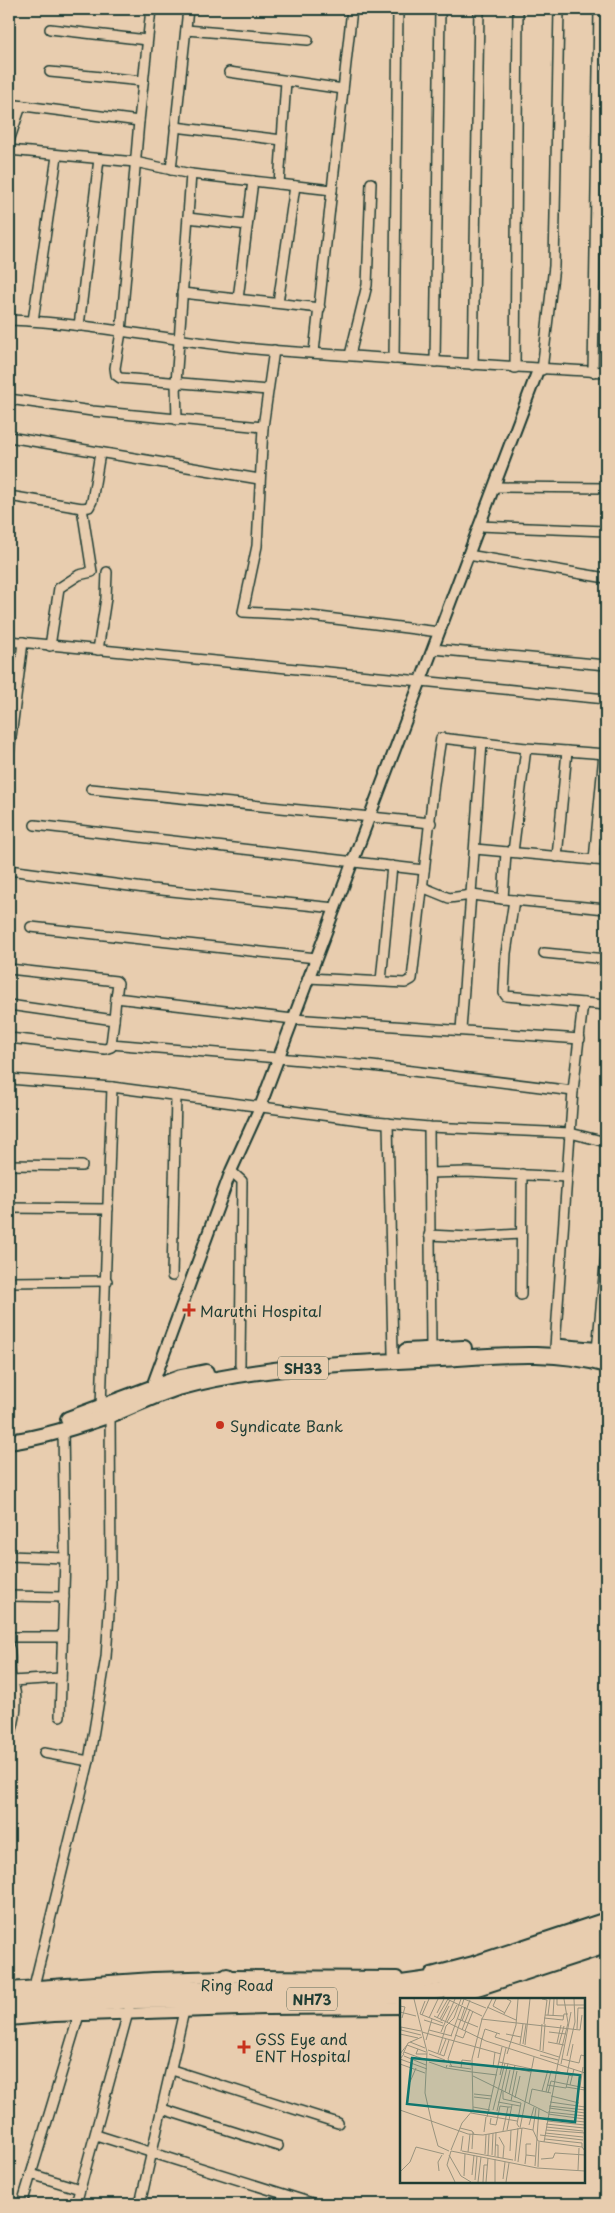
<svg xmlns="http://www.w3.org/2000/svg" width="615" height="2213" viewBox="0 0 615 2213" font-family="'Playpen Sans',sans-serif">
<rect width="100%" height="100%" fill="#e8cdaf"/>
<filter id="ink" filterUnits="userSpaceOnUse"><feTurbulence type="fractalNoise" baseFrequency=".02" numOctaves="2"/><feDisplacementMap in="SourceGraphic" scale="10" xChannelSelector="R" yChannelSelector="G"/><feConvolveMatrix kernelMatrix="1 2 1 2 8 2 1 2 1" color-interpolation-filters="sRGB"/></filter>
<g filter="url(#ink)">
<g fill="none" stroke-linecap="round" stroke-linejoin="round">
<!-- minor casing -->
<g stroke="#1f3d34" stroke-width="12">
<g id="minor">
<path d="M151,9L139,121L121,332L115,368L116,375L120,378L268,390"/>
<path d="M50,29L147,40"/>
<path d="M186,30L308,40"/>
<path d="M50,72L143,81"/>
<path d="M229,72L343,89"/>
<path d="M9,104L139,121"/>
<path d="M175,127L282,140"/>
<path d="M9,141L21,106"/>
<path d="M9,150L135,162L191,174L176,383L177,420"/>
<path d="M171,170L188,9"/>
<path d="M191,174L332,190"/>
<path d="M279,184L286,81"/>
<path d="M188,218L247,225"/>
<path d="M182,293L320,308"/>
<path d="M238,299L253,181"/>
<path d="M278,303L295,186"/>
<path d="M9,320C95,323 181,343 267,350C380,358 493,366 606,372"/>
<path d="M33,321L57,156"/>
<path d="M79,326L99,159"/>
<path d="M274,350L263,427L257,546L243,612L303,615L439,632"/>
<path d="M314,352L352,9"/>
<path d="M350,355L367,285L371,183"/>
<path d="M394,359L398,9"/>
<path d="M435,362L440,9"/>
<path d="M473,365L479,9"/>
<path d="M515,368L518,9"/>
<path d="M542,370L554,266L559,9"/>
<path d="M593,372L599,9"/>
<path d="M9,399L92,411L263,427"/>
<path d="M9,437L259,479"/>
<path d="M494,487L606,488"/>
<path d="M9,496L82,508L89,507L92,501L100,453"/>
<path d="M479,526L606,531"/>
<path d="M468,555L606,578"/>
<path d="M9,641L606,699"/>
<path d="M50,646L59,588L79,575L92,572L82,508"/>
<path d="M433,649L606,665"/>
<path d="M98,650L106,598L107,572"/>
<path d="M9,753L23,642"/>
<path d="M91,789L431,823"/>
<path d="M35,825L424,870"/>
<path d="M475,849L606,861"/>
<path d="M506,852L503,899L606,909"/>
<path d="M513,852L526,748"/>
<path d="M557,857L567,751"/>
<path d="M594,860L604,754"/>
<path d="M9,870L152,889L335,908"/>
<path d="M422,887L449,898L472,895L503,899"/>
<path d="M514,900L506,953L504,993L506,996L606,1005"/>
<path d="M31,927L316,958"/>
<path d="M544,953L606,959"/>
<path d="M9,969L116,981L118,983L116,998L293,1019L580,1039"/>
<path d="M308,978L405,983L412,979L434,783L441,738L526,748L606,754"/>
<path d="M381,981L392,866"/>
<path d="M9,1005L114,1020L111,1044L372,1066L573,1091"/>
<path d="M114,1020L116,998"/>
<path d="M461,1030L482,743"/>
<path d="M9,1038L105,1049L111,1047V1044"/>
<path d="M9,1079L112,1087L375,1122L429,1127L570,1133L606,1142"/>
<path d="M388,1123L393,1353"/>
<path d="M429,1127L431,1349"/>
<path d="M9,1165L82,1166"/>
<path d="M231,1171L242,1181L240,1365"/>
<path d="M429,1173L468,1172L567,1177"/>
<path d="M9,1208L108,1209"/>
<path d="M429,1235L469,1237L521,1234"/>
<path d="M172,1276L176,1096"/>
<path d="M9,1282L107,1281"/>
<path d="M521,1295L522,1174"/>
<path d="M555,1347L573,1091L583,1003"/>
<path d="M597,1350L606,1255"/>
<path d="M101,1407L112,1087"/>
<path d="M9,1556L65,1558"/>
<path d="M9,1596L64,1597"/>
<path d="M9,1637H62"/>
<path d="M9,1647C12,1658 8,1670 12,1681"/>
<path d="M60,1716L65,1558L63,1430"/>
<path d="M9,1737C16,1722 19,1696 12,1681L61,1678"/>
<path d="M89,1761L106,1657L111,1584L110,1411"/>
<path d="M34,1986L89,1761L44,1753"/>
<path d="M172,2070L338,2123"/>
<path d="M162,2109L278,2146"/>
<path d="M96,2135L315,2204"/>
<path d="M31,2174L80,2189"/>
<path d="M22,2204L79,2015"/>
<path d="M76,2204L129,2009"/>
<path d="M140,2204L184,2011"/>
</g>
</g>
<!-- tertiary casing -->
<g stroke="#1f3d34" stroke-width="14">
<g id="tertiary">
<path d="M150,1392L231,1171L260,1107L538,370"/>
<path d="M431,1973L473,1962L606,1918"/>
<path d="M9,1988L153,1978L227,1976L397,1977"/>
<path d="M450,1999L606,1948"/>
<path d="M9,2020L54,2016L266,2009L401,2008"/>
</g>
</g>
<!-- primary casing -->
<g stroke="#1f3d34" stroke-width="18">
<g id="primary">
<path d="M561,1347L597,1350L606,1353"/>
<path d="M406,1351L464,1348"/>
<path d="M68,1419L181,1377L206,1372"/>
<path d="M9,1442C46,1437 83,1425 118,1412C138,1404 157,1394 178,1388C263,1365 353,1363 441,1359C496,1356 553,1349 606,1365"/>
</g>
</g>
<!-- trunk casing -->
<g stroke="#1f3d34" stroke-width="18">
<g id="trunk">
<path d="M227,1989V1976"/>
<path d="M9,1997L134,1989L373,1987L458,1975L597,1930"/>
<path d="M9,2010L131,2001L296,2000L375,1998L411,1995L442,1991L542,1960L606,1936"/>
</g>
</g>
<!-- minor -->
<use href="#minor" stroke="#e8cdaf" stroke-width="9"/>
<!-- tertiary -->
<use href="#tertiary" stroke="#e8cdaf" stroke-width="10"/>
<!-- primary -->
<use href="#primary" stroke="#e8cdaf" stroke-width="14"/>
<!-- trunk -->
<use href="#trunk" stroke="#e8cdaf" stroke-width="14"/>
</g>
</g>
<!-- markers -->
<g fill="#c8321e" stroke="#e8cdaf" stroke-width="2">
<path d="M186.5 1302.5h5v5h5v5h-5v5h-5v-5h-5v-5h5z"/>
<circle cx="220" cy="1425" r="5"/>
<path d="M241.5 2039.5h5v5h5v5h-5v5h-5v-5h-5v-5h5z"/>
</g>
<g text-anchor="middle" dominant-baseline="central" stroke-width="4" stroke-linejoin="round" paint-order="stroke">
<!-- shield labels -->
<g fill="#e8cdaf" stroke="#5b6859" stroke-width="1">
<rect x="278" y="1356.5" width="50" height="23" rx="4"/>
<rect x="287" y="1987.5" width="50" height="23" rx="4"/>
</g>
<g font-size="14" font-weight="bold" fill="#1f3d34">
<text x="303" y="1368">SH33</text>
<text x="312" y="1999">NH73</text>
</g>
<!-- poi labels -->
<g font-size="15" fill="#1f3d34" stroke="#e8cdaf" text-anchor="start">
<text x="200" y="1310">Maruthi Hospital</text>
<text x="230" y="1425">Syndicate Bank</text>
<text x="255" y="2038">GSS Eye and<tspan x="255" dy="17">ENT Hospital</tspan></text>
</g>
<!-- street labels -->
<g font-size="15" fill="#1f3d34" stroke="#e8cdaf">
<text x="237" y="1984">Ring Road</text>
</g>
</g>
<!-- overview -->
<g transform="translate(400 1998)">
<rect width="185" height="185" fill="#e8cdaf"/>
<path fill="none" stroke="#98937e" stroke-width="1" d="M14,1L27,54L25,95L32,126L38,148L49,153M47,1L82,18M96,1L93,8L105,15M142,1L147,2L144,26M157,1V7H185M25,3L20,16L43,25M62,7L64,1L86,10M0,8L5,9L2,20M87,9L116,22M0,14L16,18M37,15L44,1M104,16L111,3L107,1M22,17L29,1M145,17L164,18M148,17L150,1M34,18L86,43L185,75M153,18L154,1M29,20L38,1M37,20L48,1M144,20L163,22L164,16H168M40,21L50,2M58,21L78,29M81,21L180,32L182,17M24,22L43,28M41,23L49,8M62,23L70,2M47,24L57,7M1,29V32L21,37M1,29L21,33M177,31L178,10H185M29,32L52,38M62,32L70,11M65,33L73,13M22,34L101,56M41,34L55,1M149,34L166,36M97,35L95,39L159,59M0,36L18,40M106,36L121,39M55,37L63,40L66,33M51,38L62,8M82,41L85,31L100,36M26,42L32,21M10,44L25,50M148,44L164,47M157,45L161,27M120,46L123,26M123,46L126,26M159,46L164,28M125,47L130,1M18,51L16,56H27M28,52L44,58L49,42M140,52L142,26M143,53L145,26M4,54L26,62M38,55L46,28L54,20L61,1M0,56L7,47L26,54M3,56L8,45L22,39M4,56L0,61L27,71M29,56L45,62M40,56L46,41M107,56L116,27L118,1M140,57L158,62M4,58L26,67M167,58L175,24L174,1M78,60L82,40M162,61L179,65L181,57L185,58M29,64L46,70L47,67M99,64L132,71M0,66L25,75M72,66L98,69M161,66L171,14M49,68L71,71M52,69L48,61L65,9M93,69L95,54M109,69L131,74M46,70L72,74M61,70L62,62L71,63M156,73L172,78M72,74L97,77M167,76L173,46M100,77L106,50M73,78L148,115M10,84L16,70M147,87L166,90L169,77M170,87L174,71M166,89L185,92M180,89L183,69M103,93V101L121,105L117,126L119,129M142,93L148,72M105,94L110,72M146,94L151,73L156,74M148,95L151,83L185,90M74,96L92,98M109,96L115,67M151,98L179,105M74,99L91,101M115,100L120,78M111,103L117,73M98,104L120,108M150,104L185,109M129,106L132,91L151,95M149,108L185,112M73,109L90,112M149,110L185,115M0,112L68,136L83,137L123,130L133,132L138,143L182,149L185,153M73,112L99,117M93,112L105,65M97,113L108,65M148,114L185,118M71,115L117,123M148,116L185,121M87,119L102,49M91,120L90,126L96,127L100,108L108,109M147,120L185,124M147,123L185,127M146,126L184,130M129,127L134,109M146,129L183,133M60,130L72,133L74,136M120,130L134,59M107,132L112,107M133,132L136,110M146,132L185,135M103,133L108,109H111M84,134L86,119M145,135L183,139M140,137L183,142M99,139L104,148L103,160M145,141L182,145V149M144,144L158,65L168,25L164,1M95,147H98V159M72,151L73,134M51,152L62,125L73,112L72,61L82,21L92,1M51,153L47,167L55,184M51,153L137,170L185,173M61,153L63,138M62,153L113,162M110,153L111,132M68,154L70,136M85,156L86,137M49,157L61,178L71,184M88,157L89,136M92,157L93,135M126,157V146H131M95,158L96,134M95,161V184M141,161L153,160L155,155L185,157M115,163L118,130M118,164L122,130M125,166L126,157L135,158M135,168L139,111M138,169L139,144M178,172L179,150M39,173L38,164L42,157M0,174L10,164L16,149L44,156M72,177L74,157M64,178L65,156M103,181L105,164M75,182L77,158M78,184L81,159M83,184L84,167H87M86,184L88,160M106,184L109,165"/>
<path fill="#0f766e" fill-opacity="0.15" stroke="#0f766e" stroke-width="2.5" d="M12,60L180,77L175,124L7,106Z"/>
<rect width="185" height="185" fill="none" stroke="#1f3d34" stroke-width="2.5"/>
</g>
<!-- margin -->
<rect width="615" height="2213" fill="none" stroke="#e8cdaf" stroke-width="30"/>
<rect x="15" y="15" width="585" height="2183" fill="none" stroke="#1f3d34" stroke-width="2" filter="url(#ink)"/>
</svg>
